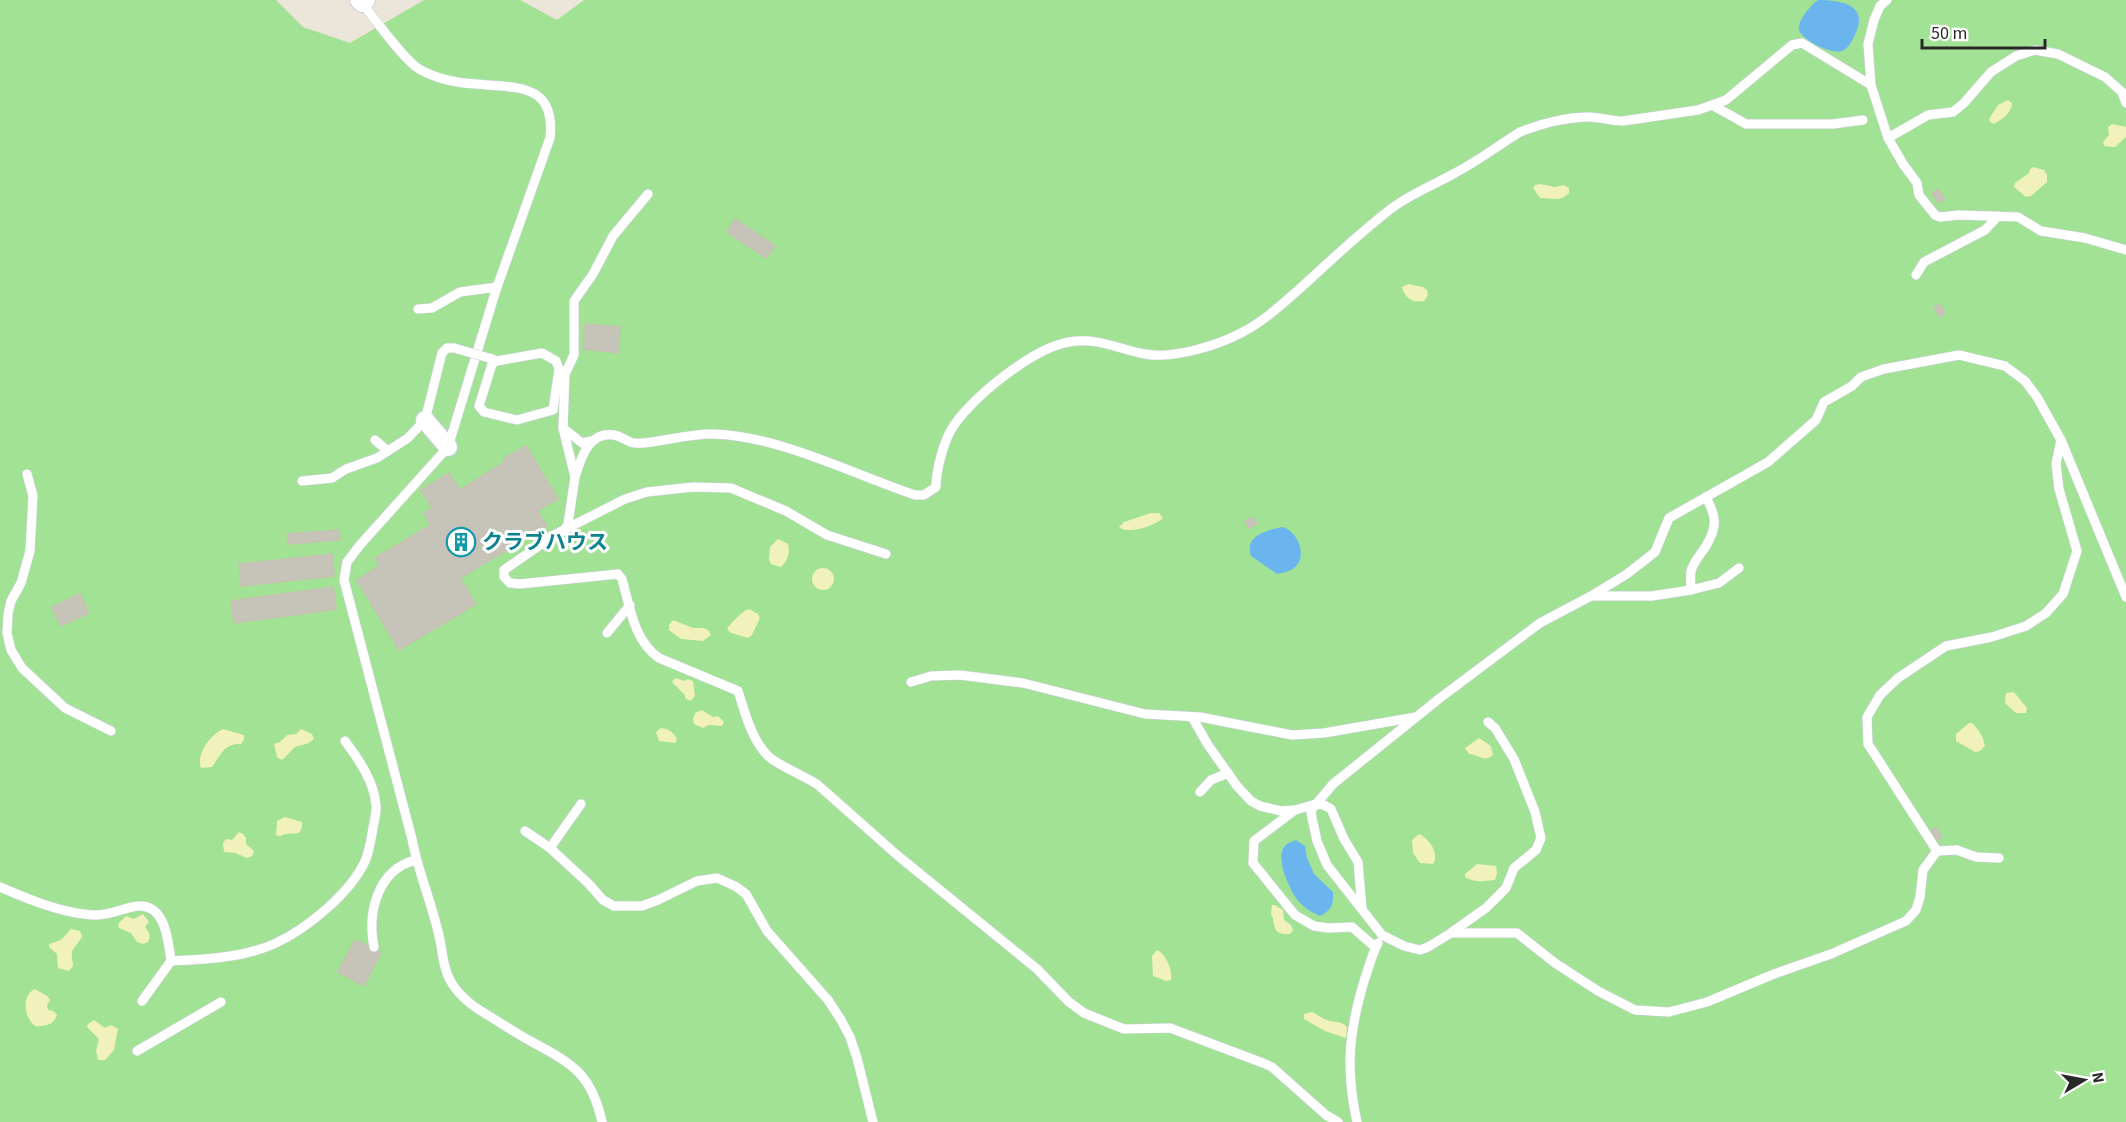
<svg xmlns="http://www.w3.org/2000/svg" width="2126" height="1122" viewBox="0 0 2126 1122" font-family="'Source Sans 3','Noto Sans JP',sans-serif">
<rect width="100%" height="100%" fill="#ebe6d9"/>
<!-- green -->
<path fill="#a2e295" d="M0,0H276L303,27L350,43L424,0H520L557,20L584,0H2126V1122H0Z"/>
<!-- sand -->
<g fill="#f0f1bb">
<path d="M2008,100L2012,103C2012,113 2002,119 1994,124L1990,122L1989,119L1998,105Z"/>
<path d="M2112,124L2126,127V137L2115,147L2104,146L2103,142L2109,135L2108,127Z"/>
<path d="M2033,167L2044,170L2047,175V182L2031,196L2026,197L2014,187L2015,183L2029,173L2030,169Z"/>
<path d="M1540,184L1555,187L1564,185L1569,188V193C1561,202 1551,198 1540,198L1533,188L1535,185Z"/>
<path d="M1409,284L1423,287L1427,290L1428,295L1424,301C1413,303 1405,299 1402,287Z"/>
<path d="M1151,513H1159L1163,518C1154,526 1129,535 1119,527L1124,522Z"/>
<path d="M778,539L788,544C790,553 788,560 781,567L771,564L769,559L770,547Z"/>
<circle cx="823" cy="579" r="11"/>
<path d="M749,609L758,614L760,618L752,635L748,638L731,633L727,629C731,623 742,611 749,609Z"/>
<path d="M673,620L693,628H704L709,631L711,635L703,641L681,639L669,630V625Z"/>
<path d="M675,678L685,681L688,679L693,681L695,696L690,701L685,698V695L672,682Z"/>
<path d="M2014,692L2027,708L2026,713H2016L2005,703L2006,693Z"/>
<path d="M702,710L713,717L718,716L724,722L722,726L709,725L703,728L694,724L693,719L695,713Z"/>
<path d="M1969,723H1972C1979,730 1983,736 1985,746L1980,751L1975,752L1956,741V734Z"/>
<path d="M661,728C668,728 675,733 677,740L675,743L659,741L656,732Z"/>
<path d="M223,729L244,735V740L241,744C224,743 221,755 212,767L201,768C196,754 210,735 223,729Z"/>
<path d="M301,729L312,734L314,739L309,743L295,747L282,760L277,757L274,744L280,742L287,735L296,734Z"/>
<path d="M1479,738L1491,746L1493,755C1484,763 1478,754 1469,754L1465,748Z"/>
<path d="M285,817L302,822C303,836 295,833 286,834C276,836 286,838 276,835L277,821Z"/>
<path d="M239,832L243,834L246,838V844L254,851L252,856L247,858L235,853L224,852L223,843L226,839L232,840Z"/>
<path d="M1419,834C1429,839 1440,853 1433,864L1420,863L1413,853L1412,840Z"/>
<path d="M1477,864L1496,866L1497,873L1495,880C1484,881 1475,883 1465,877V874Z"/>
<path d="M1272,905H1275L1283,910L1284,920L1291,925L1293,930L1290,934C1270,935 1277,925 1271,914Z"/>
<path d="M143,914L149,922L145,927C150,933 151,935 148,942L143,944L137,942L131,933L119,928L118,924L126,916L134,919Z"/>
<path d="M71,929L80,931L82,936C80,942 74,946 72,952C71,956 73,961 73,966L69,971L58,968L57,954L49,947V944L61,940Z"/>
<path d="M1157,950C1165,953 1173,970 1171,980L1166,981L1153,976L1152,956Z"/>
<path d="M35,989L47,996L50,1000L47,1006L48,1010L53,1011L57,1015C54,1025 44,1027 35,1026C24,1018 21,995 35,989Z"/>
<path d="M1312,1012C1317,1014 1321,1018 1327,1020C1335,1023 1340,1020 1347,1027L1346,1038L1325,1031L1304,1019V1014Z"/>
<path d="M94,1020L105,1028L111,1025L118,1029L114,1050L105,1060H98L96,1051L99,1039L87,1027L88,1024Z"/>
</g>
<!-- water -->
<g fill="#6bb5ee">
<path d="M1818,0C1842,0 1871,5 1854,37C1851,42 1849,48 1842,51C1832,55 1802,40 1799,30C1797,21 1811,5 1818,0Z"/>
<path d="M1283,527C1300,533 1309,560 1291,570C1288,572 1281,573 1277,574L1251,556C1244,535 1268,530 1283,527Z"/>
<path d="M1296,840L1305,846L1307,858L1314,874L1333,892C1334,904 1331,911 1320,916C1313,913 1306,909 1300,903C1291,894 1275,859 1284,847C1287,843 1292,842 1296,840Z"/>
</g>
<!-- building -->
<g fill="#c6c3b9" stroke="#c6c2b3" stroke-width="1.5">
<path d="M1938,189L1945,198L1939,203L1932,194Z"/>
<path d="M735,219L775,246L766,258L727,232Z"/>
<path d="M1939,304L1945,313L1940,317L1934,308Z"/>
<path d="M585,324L620,327L618,353L583,349Z"/>
<path d="M526,446L558,499L537,511L547,526L460,578L476,604L399,650L357,580L380,566L375,558L431,525L424,513L432,508L421,490L449,473L460,490L505,462L503,459Z"/>
<path d="M1252,517L1257,524L1249,528L1245,521Z"/>
<path d="M339,530L340,540L288,544L287,534Z"/>
<path d="M332,554L334,576L241,586L239,564Z"/>
<path d="M333,587L336,609L234,623L231,601Z"/>
<path d="M80,594L89,613L61,626L52,607Z"/>
<path d="M1936,828L1942,837L1937,840L1931,831Z"/>
<path d="M355,940L381,953L364,986L338,972Z"/>
</g>
<g fill="none" stroke-linecap="round" stroke-linejoin="round">
<!-- lane casing -->
<g stroke="#cfcfe1" stroke-width="10">
<g id="lane">
<path d="M1887,0L1880,6L1874,20L1868,44L1871,85L1888,138L1903,164L1917,183L1919,195L1935,215L1940,217L1959,215L2018,217L2041,231L2085,238L2126,250"/>
<path d="M362,3C375,19 403,59 419,69C435,78 457,83 476,84C515,88 556,82 550,138L496,290L448,447L360,545L347,562L344,580L412,839C418,872 432,903 439,936C443,951 442,966 450,980C458,995 472,1006 486,1014C502,1024 517,1034 534,1043C573,1064 592,1075 602,1122"/>
<path d="M1712,105L1746,124H1833L1863,120"/>
<path d="M1888,138L1928,115L1953,112L1964,103L1991,72L2016,56L2035,50L2058,54L2105,77L2122,92L2126,103"/>
<path d="M1916,275L1924,262L1985,230L1998,216"/>
<path d="M418,309L432,308L460,292L497,287"/>
<path d="M489,358L497,361L542,353L556,361L559,369L553,410L517,420L484,412L479,406L492,364L497,361"/>
<path d="M563,428L582,443L591,441"/>
<path d="M375,440L388,451"/>
<path d="M27,474L33,496L30,551L21,583L11,601L8,614L7,633L11,650L22,668L65,708L111,731"/>
<path d="M575,477C581,459 588,431 614,435C625,437 628,445 643,443C666,441 688,434 711,434C778,435 852,474 915,495H924L936,487C936,471 943,444 951,430C969,399 1033,348 1069,342C1097,337 1118,349 1145,354C1173,359 1216,346 1241,333C1261,323 1279,307 1296,292C1327,264 1358,234 1392,208C1412,193 1434,185 1455,173C1478,161 1499,145 1520,132C1540,124 1564,118 1585,117C1598,116 1609,121 1623,121L1698,110L1726,100L1792,45L1802,43L1871,85"/>
<path d="M302,481L332,478L346,469L377,458L408,438L425,420L442,353L447,348H454"/>
<path d="M564,531L568,524L575,477L563,428L565,374L574,355V301L593,274L613,236L648,194"/>
<path d="M886,554L827,535L786,511L731,488L693,487L647,492L625,499L556,534L504,570V577L510,583L520,584L618,574L622,579C630,607 634,641 659,658L738,691C745,712 751,739 768,756C777,765 805,776 818,785L897,855L1037,969L1069,1002L1084,1013L1124,1029L1170,1028L1263,1063L1272,1067L1326,1115L1338,1122"/>
<path d="M1691,590C1691,584 1690,577 1691,571C1694,561 1701,554 1706,546C1718,526 1716,516 1706,497"/>
<path d="M1592,596H1652L1691,590L1719,583L1739,568"/>
<path d="M607,633L630,605"/>
<path d="M911,682L931,676L960,675L1023,683L1145,714L1200,717L1292,735L1324,733L1416,717"/>
<path d="M1192,717L1208,745L1237,786L1251,801L1260,806L1281,811L1295,810L1316,804L1324,805L1331,809L1344,839L1358,862L1362,909"/>
<path d="M1200,792L1211,780L1228,773"/>
<path d="M1295,810L1254,841L1253,863L1295,915L1314,926L1328,928L1352,927L1375,947"/>
<path d="M525,831L550,848L588,883L603,900L614,906H642L658,900L697,881L717,878L735,886L746,894L767,931L828,1000L841,1020L850,1037L857,1058L873,1122"/>
<path d="M550,848L581,804"/>
<path d="M1937,851L1923,870L1920,897L1916,910L1906,921L1831,954L1774,974L1707,1002L1669,1012L1635,1010L1598,991L1555,963L1517,933H1451L1428,947L1420,950L1404,946L1382,935L1327,865L1317,841L1311,813L1312,809L1333,784L1440,698L1540,623L1591,596L1627,574L1655,552L1669,518L1768,462L1816,420L1824,402L1852,386L1861,377L1884,369L1959,355L2005,366L2025,381L2037,397L2061,440L2126,597"/>
<path d="M1999,858L1976,857L1957,850L1937,851L1868,744L1867,717L1880,695L1898,678L1946,646L1992,637L2026,626L2046,613L2063,594L2077,551L2059,489L2056,464L2061,440"/>
<path d="M0,887C28,899 61,913 92,915C107,916 119,910 132,907C165,899 168,939 171,961L142,1001"/>
<path d="M1452,932L1486,908L1506,888L1514,868L1536,850L1541,838L1535,812L1514,759L1495,728L1488,722"/>
<path d="M374,947C367,912 378,869 416,860"/>
<path d="M171,961C206,959 242,958 274,944C307,929 352,892 366,859C370,848 371,839 373,828C374,821 377,813 376,805C374,781 359,760 345,741"/>
<path d="M137,1051L221,1002"/>
<path d="M1357,1122C1345,1068 1349,1031 1365,978C1369,967 1372,954 1378,943"/>
</g>
</g>
<!-- street casing -->
<g stroke="#cfcfe1" stroke-width="20">
<g id="street">
<path d="M359,0L362,3L366,0"/>
<path d="M425,420L448,447"/>
</g>
</g>
<!-- lane -->
<use href="#lane" stroke="#fff" stroke-width="9"/>
<!-- street -->
<use href="#street" stroke="#fff" stroke-width="18"/>
<!-- lane-bridge casing -->
<g stroke="#cfcfe1" stroke-width="10" stroke-linecap="butt">
<path id="lane-bridge" d="M454,348L489,358"/>
</g>
<!-- lane-bridge -->
<use href="#lane-bridge" stroke="#fff" stroke-width="9"/>
</g>
<!-- icons -->
<defs>
<g id="building-ring" transform="scale(1.5)"><circle r="9.5" fill="#fff" stroke="#0f9aa8" stroke-width="1.5"/><path d="M-4-6H4V6H1V3H-1V6H-4ZM-2.5-4.3h1.7v1.8h-1.7ZM.8-4.3h1.7v1.8H.8ZM-2.5-1h1.7V.8h-1.7ZM.8-1h1.7V.8H.8Z" fill="#0f9aa8"/></g>
</defs>
<g fill-rule="evenodd">
<use href="#building-ring" x="461" y="542"/>
</g>
<g text-anchor="middle" dominant-baseline="central" stroke-width="6" stroke-linejoin="round" paint-order="stroke">
<!-- culture labels -->
<g font-size="21" font-weight="bold" fill="#0d838f" stroke="#fff" text-anchor="start">
<text x="482" y="542">クラブハウス</text>
</g>
</g>
<!-- north arrow -->
<g transform="translate(2084 1080) rotate(80)" stroke="#ffffff" stroke-width="4.5" paint-order="stroke">
<path d="M0-4.5L10 22L0 15L-10 22Z" fill="#282828"/>
<text y="-9" font-size="16" font-weight="bold" text-anchor="middle" fill="#282828">N</text>
</g>
<!-- scale -->
<path d="M1922 39v9h123v-9" fill="none" stroke="#282828" stroke-width="3"/>
<text x="1931" y="39" font-size="18" fill="#282828" stroke="#ffffff" stroke-width="4.5" paint-order="stroke">50 m</text>
</svg>
